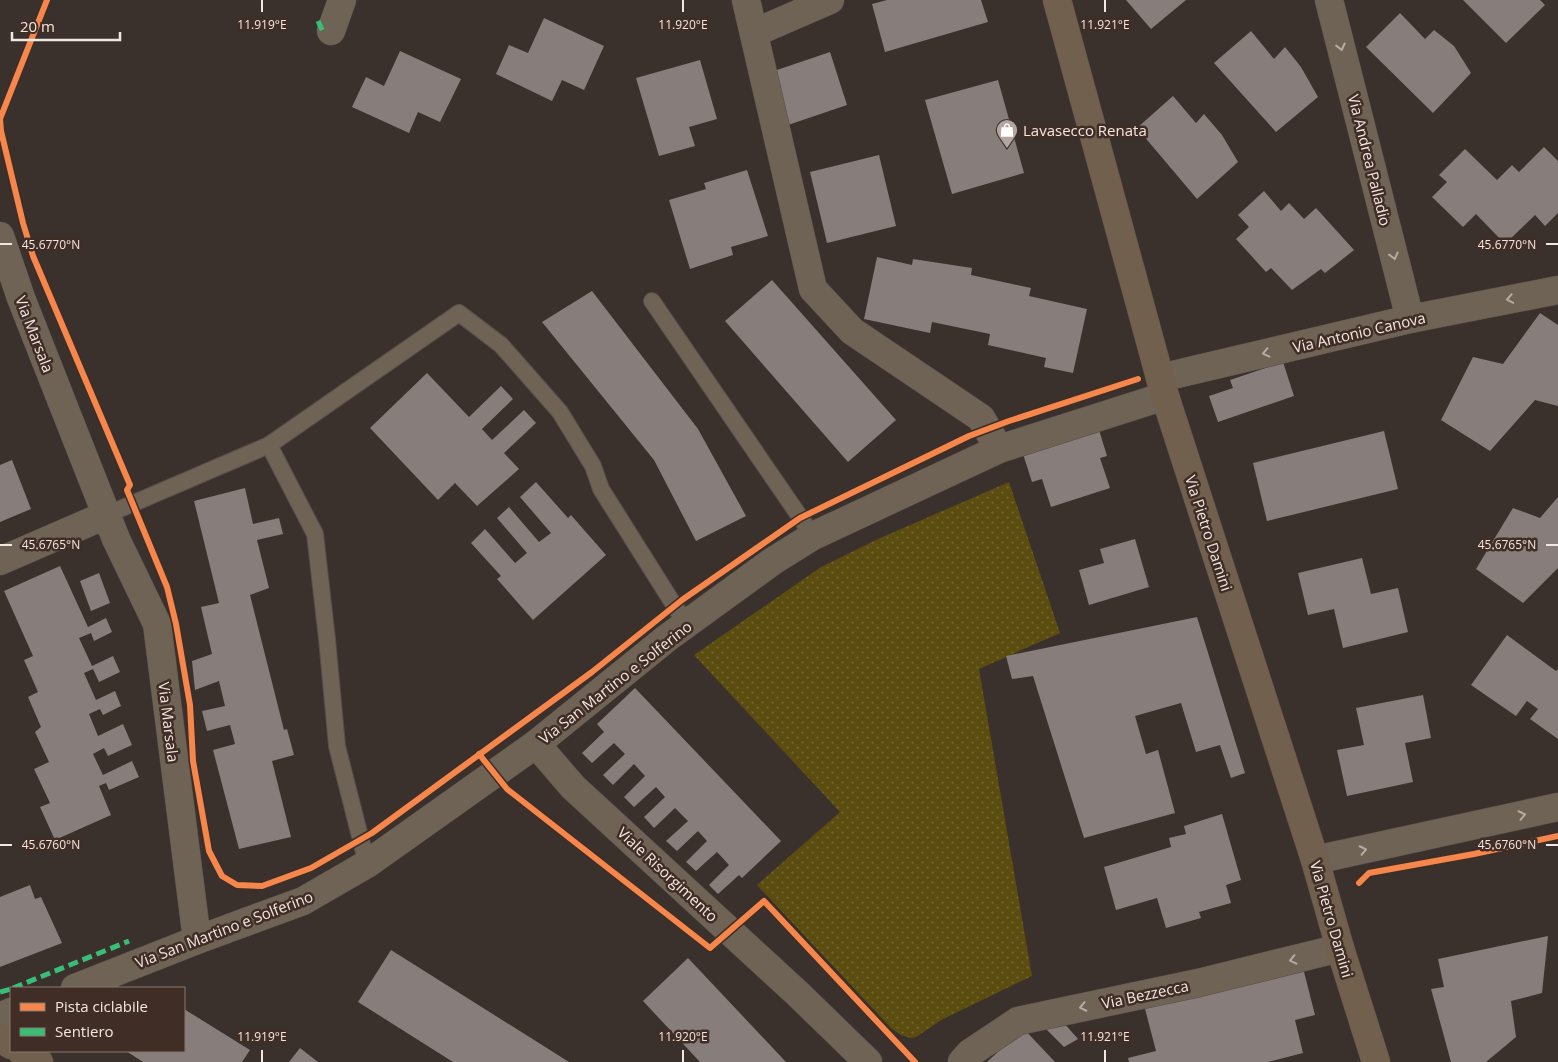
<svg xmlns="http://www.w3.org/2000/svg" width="1558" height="1062" viewBox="0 0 1558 1062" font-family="'Open Sans',sans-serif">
<defs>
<pattern id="park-dots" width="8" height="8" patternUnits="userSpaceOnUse" patternTransform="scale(1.25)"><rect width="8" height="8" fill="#5a4d0f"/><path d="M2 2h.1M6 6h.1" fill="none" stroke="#726732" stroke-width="1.8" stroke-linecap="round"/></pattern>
</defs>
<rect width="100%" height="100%" fill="#3a302c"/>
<!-- park -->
<path fill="url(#park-dots)" d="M1009,482L1060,633L979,669L1032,976L943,1019L916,1037L910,1038L901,1035L891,1028L757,885L840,812L694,655L821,567L878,539Z"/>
<!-- building -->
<g fill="#877d7b">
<path d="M887,0H981L988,22L885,52L872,4Z"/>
<path d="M1126,0H1186L1151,29Z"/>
<path d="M1463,0H1540L1545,5L1506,43Z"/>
<path d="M1400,13L1425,39L1434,30L1454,46L1471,73L1433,113L1366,47Z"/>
<path d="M544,18L604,46L584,90L562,80L552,101L496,74L509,45L528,53Z"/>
<path d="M1251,31L1274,59L1285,47L1301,67L1318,97L1276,132L1214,63Z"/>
<path d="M400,51L461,79L440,122L418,112L409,133L352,107L366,77L384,86Z"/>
<path d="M830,52L847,105L788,125L771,72Z"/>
<path d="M700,60L717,119L689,127L695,146L659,156L636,78Z"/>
<path d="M998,80L1024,173L952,194L925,100Z"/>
<path d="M1173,96L1196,123L1204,114L1222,135L1238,162L1197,199L1137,128Z"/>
<path d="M1544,147L1558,161V213L1545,226L1535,215L1505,244L1476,214L1463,227L1432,197L1447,182L1439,175L1465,149L1497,180L1512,165L1519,172Z"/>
<path d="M879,155L896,226L827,243L810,172Z"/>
<path d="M747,170L768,236L731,247L733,255L690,269L669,200L706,189L704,183Z"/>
<path d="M1264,191L1281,211L1289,203L1304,219L1316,208L1354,250L1325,273L1321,269L1292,290L1271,268L1266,272L1236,239L1249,227L1238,215Z"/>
<path d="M877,257L912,265L913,259L972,268L971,275L1031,288L1029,296L1087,309L1073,373L1044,367L1046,358L988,345L990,334L932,322L930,333L864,319Z"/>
<path d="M772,280L896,420L848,462L725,321Z"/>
<path d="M592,291L698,429L746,516L696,541L654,460L542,322Z"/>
<path d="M1540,313L1558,325V406L1535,400L1490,451L1441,420L1473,357L1503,364Z"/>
<path d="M1283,362L1294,396L1218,422L1209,396L1233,388L1230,380Z"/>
<path d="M427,373L469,417L501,386L513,399L482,429L492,440L524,410L536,423L504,453L519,469L477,506L455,483L438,500L370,428Z"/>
<path d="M1099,430L1107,456L1100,458L1110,488L1051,507L1042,479L1032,482L1023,454Z"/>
<path d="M1384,431L1398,489L1267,521L1253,463Z"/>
<path d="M12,460L31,509L0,522V465Z"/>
<path d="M536,482L568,518L571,515L606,555L533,620L497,579L501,576L471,543L485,529L515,563L527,553L497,518L509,507L539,542L551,533L520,497Z"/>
<path d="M245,488L253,524L279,518L283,534L257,540L269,588L250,595L284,730L287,729L294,755L272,761L291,837L239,849L213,750L235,744L230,725L207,731L202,711L225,706L219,681L195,690L192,661L212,654L201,607L219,603L194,501Z"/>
<path d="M1558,497V568L1523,603L1476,569L1513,508L1540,518Z"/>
<path d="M1135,539L1149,587L1089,605L1079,570L1104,563L1100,549Z"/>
<path d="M1362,558L1371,594L1398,588L1408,632L1343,648L1334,609L1308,615L1298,573Z"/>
<path d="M60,566L88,627L106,618L112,632L94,641L91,633L79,638L92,666L113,656L120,672L99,682L93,669L84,673L96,700L115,691L121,706L103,715L100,709L89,714L98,736L123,724L132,745L108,756L104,748L93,754L103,775L132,761L139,777L109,790L106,783L99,786L111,815L55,840L40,807L50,803L34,769L49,762L35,732L41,727L28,697L38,692L24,660L33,656L4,591Z"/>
<path d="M99,573L110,603L91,611L80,581Z"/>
<path d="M1197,617L1245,773L1231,778L1220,745L1196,752L1181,703L1135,716L1146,754L1158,750L1175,813L1084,838L1033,676L1012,679L1006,656Z"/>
<path d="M1507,635L1556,671L1558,669V739L1530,719L1538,709L1527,701L1516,716L1471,685Z"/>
<path d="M635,688L781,841L742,878L739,875L718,894L709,885L729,865L717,852L696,871L686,862L707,841L698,831L677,851L666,841L688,821L675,808L654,828L644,817L665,797L656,787L634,807L624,797L645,776L634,764L613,785L603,775L625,754L614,743L592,763L582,753L604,732L597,724Z"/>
<path d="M1423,695L1431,738L1405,743L1413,782L1347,796L1337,750L1364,745L1356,708Z"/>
<path d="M1222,814L1241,880L1226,885L1231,903L1199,912L1201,918L1166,928L1157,898L1116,910L1104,867L1171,847L1169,838L1186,834L1184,826Z"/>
<path d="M30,885L35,899L41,897L62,943L0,967V897Z"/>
<path d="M1548,936L1542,993L1511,1001L1516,1037L1486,1062H1451L1431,989L1444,987L1438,959Z"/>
<path d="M391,950L569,1062H453L358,1002Z"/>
<path d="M688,958L786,1062H700L643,1001Z"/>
<path d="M1302,964L1315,1015L1295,1020L1303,1053L1268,1062H1129L1128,1058L1156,1051L1144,1005Z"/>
<path d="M184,1009L250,1050L242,1062H143L126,1051H184Z"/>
<path d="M1063,1022L1078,1039L1064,1047L1043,1026Z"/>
<path d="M1023,1028L1055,1062H987Z"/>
<path d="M300,1048L318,1062H289Z"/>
</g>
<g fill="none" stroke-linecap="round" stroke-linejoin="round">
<!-- lane casing -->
<g stroke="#574e4a" stroke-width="18">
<g id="lane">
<path d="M652,301L813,536"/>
<path d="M269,445L315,534L327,639L337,746L367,864"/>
<path d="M106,515L269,445L459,313L501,345L560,412L593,466L601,489L686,624"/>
</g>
</g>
<!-- street casing -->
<g stroke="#574e4a" stroke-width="29">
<g id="street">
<path d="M746,0L813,289L852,331L981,418L999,449"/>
<path d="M1329,0L1410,319"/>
<path d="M331,31L342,0"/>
<path d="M754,33L830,0"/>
<path d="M0,236L21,298L116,539L157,624L197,940"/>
<path d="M1160,378L1410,319L1558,290"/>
<path d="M0,561L106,515"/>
<path d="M536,744L573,787L798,994L868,1062"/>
<path d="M1315,860L1558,807"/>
<path d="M75,988L197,940L303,901L367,864L536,744L667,638L773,561L813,536L999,449L1165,396"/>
<path d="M0,1017L11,1012"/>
<path d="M962,1062L970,1053L1018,1021L1198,983L1340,948"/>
</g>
</g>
<!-- secondary casing -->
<g stroke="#574e4a" stroke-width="29">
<g id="secondary">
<path d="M1057,0L1165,396L1315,860L1340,948L1376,1062"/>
<path d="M0,1038L11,1045"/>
<path d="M21,1051L39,1062"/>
</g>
</g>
<!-- lane -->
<use href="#lane" stroke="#6f6355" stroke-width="16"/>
<!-- street -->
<use href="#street" stroke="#6f6355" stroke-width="28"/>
<!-- secondary -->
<use href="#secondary" stroke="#70604d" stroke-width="28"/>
<!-- quiet -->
<g stroke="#3abd76" stroke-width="5" stroke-dasharray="10 5" stroke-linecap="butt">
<path d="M318,21L324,34"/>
<path d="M13,988L129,941"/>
<path d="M0,992L11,989"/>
</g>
<!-- cycleway casing -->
<g stroke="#402e26" stroke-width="9">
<g id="cycleway">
<path d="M47,0L0,119L1,131L23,223L33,256L130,485L127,490L167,587L176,624L190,705L193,761L209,851L222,876L237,885L262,886L311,868L372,833L592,672L682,600L800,518L969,436L1009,421L1138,379"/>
<path d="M479,754L507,789L710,948L764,901L915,1062"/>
<path d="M1359,883L1369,873L1474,854L1558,836"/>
</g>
</g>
<!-- cycleway -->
<use href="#cycleway" stroke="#f5874c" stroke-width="6"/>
</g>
<!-- one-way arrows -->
<defs><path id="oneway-chevron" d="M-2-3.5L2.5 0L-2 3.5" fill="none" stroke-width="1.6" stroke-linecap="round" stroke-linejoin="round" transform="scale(1.25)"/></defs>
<g stroke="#b8aba2">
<use href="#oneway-chevron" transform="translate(1341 47) rotate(76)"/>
<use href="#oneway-chevron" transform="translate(1394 256) rotate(76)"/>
<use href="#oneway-chevron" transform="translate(1510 299) rotate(169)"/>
<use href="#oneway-chevron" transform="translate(1266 353) rotate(167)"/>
<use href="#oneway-chevron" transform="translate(1522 815) rotate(-12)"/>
<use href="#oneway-chevron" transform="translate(1363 850) rotate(-12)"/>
<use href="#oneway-chevron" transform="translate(1293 960) rotate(167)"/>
<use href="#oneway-chevron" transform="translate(1083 1007) rotate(168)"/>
</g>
<!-- ticks -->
<path fill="none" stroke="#f3e6e1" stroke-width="2" d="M262,0V12M683,0V12M1105,0V12M0,244H12M1546,244H1558M0,545H12M1546,545H1558M0,845H12M1546,845H1558M262,1050V1062M683,1050V1062M1105,1050V1062"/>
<!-- icons -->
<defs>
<g id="shop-pin" transform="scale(1.125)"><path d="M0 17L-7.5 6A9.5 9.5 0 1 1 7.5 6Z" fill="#b2a6a2" stroke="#402e26"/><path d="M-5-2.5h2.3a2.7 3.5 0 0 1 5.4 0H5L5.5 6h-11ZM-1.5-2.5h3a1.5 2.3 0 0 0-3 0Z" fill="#fff"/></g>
</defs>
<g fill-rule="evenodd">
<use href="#shop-pin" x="1007" y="130"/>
</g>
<g text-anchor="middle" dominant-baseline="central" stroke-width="5" stroke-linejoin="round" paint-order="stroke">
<!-- poi labels -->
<g font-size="15" fill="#f3e6e1" stroke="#402e26" text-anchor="start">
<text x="1023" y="130">Lavasecco Renata</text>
</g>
<!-- street labels -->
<g font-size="15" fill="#f3e6e1" stroke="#402e26">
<text transform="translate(1370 160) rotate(76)">Via Andrea Palladio</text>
<text transform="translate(1359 332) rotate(-13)">Via Antonio Canova</text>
<text transform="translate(35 334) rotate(69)">Via Marsala</text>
<text transform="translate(1209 533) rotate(72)">Via Pietro Damini</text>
<text transform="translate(615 682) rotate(-38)">Via San Martino e Solferino</text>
<text transform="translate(169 722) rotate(83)">Via Marsala</text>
<text transform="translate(668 874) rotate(43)">Viale Risorgimento</text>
<text transform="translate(1332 919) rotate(74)">Via Pietro Damini</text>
<text transform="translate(224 929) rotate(-21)">Via San Martino e Solferino</text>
<text transform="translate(1145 994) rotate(-12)">Via Bezzecca</text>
</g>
</g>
<g font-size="12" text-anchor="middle" fill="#f3e6e1" stroke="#402e26" stroke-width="5" stroke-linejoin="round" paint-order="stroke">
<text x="262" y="29">11.919°E</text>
<text x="683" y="29">11.920°E</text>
<text x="1105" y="29">11.921°E</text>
<text x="51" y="249">45.6770°N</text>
<text x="1507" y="249">45.6770°N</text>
<text x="51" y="549">45.6765°N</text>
<text x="1507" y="549">45.6765°N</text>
<text x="51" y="849">45.6760°N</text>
<text x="1507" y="849">45.6760°N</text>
<text x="262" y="1041">11.919°E</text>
<text x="683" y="1041">11.920°E</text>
<text x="1105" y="1041">11.921°E</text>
</g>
<!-- legend -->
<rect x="10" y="987" width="175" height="65" fill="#402e26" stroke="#887871"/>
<rect x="20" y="1003" width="25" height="8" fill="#f5874c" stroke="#887871"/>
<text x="55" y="1012" font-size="15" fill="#f3e6e1">Pista ciclabile</text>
<rect x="20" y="1028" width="25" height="8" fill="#3abd76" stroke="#887871"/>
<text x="55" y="1037" font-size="15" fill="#f3e6e1">Sentiero</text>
<!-- scale -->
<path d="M12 32v8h108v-8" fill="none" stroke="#f3e6e1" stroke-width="2.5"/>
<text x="20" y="32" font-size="15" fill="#f3e6e1" stroke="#402e26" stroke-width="4" paint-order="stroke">20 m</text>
</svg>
